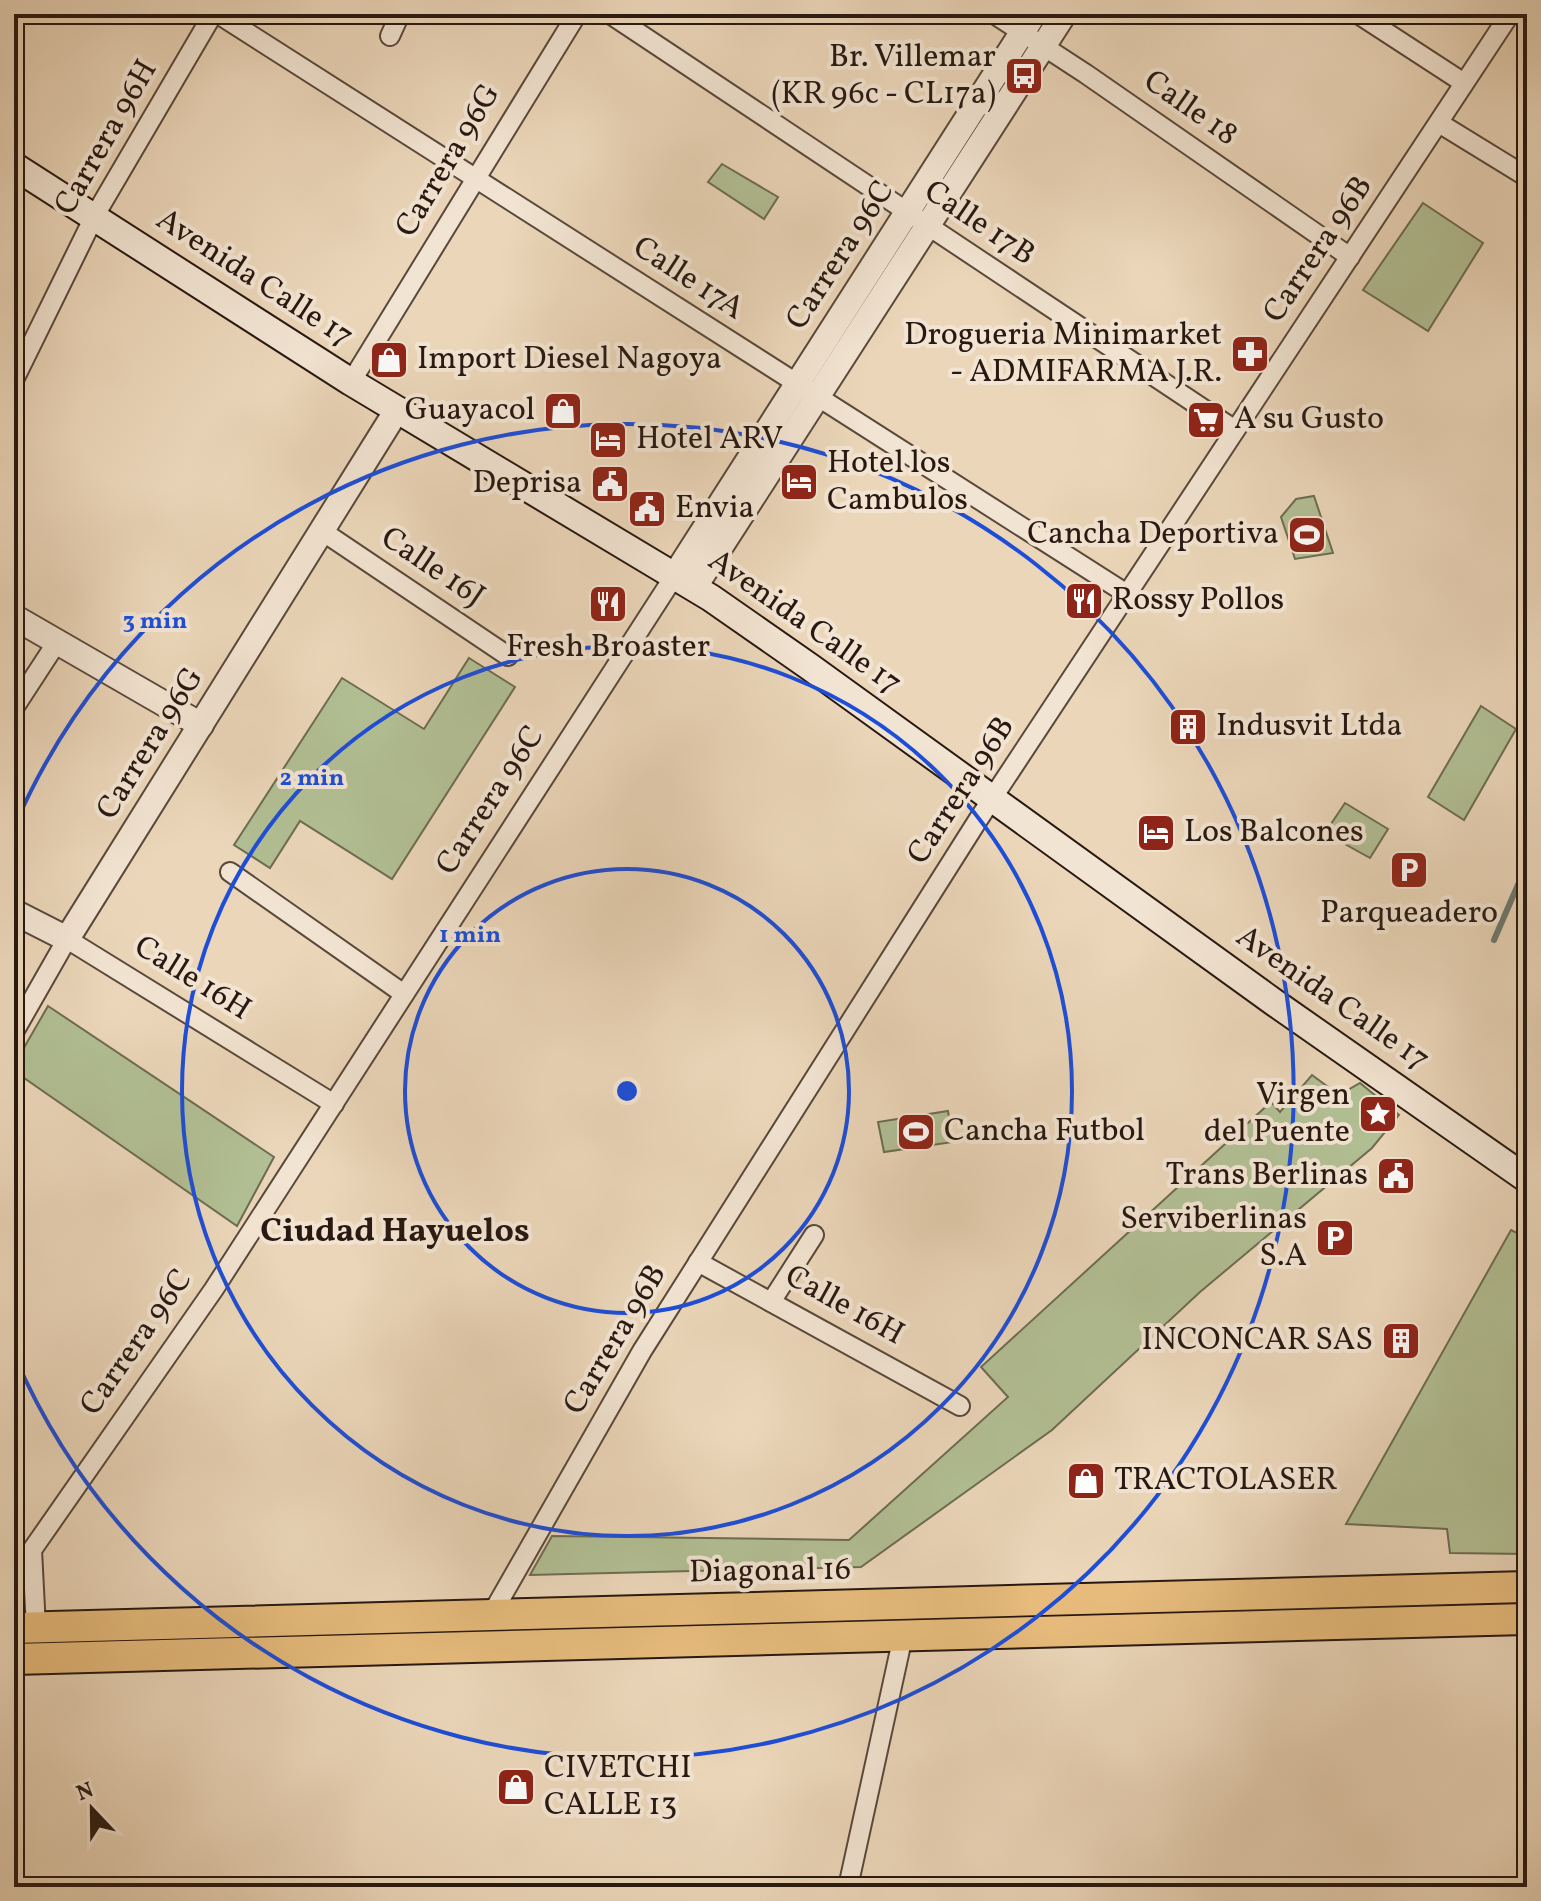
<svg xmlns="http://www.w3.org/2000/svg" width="1541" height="1901" viewBox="0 0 1541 1901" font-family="Vollkorn,serif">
<rect width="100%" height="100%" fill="#ebd6b9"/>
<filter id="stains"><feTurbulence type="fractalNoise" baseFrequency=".0025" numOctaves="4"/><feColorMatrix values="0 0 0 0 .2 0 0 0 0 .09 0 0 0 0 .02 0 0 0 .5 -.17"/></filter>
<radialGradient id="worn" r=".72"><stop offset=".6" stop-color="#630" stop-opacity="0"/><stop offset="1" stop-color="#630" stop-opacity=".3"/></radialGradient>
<!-- green -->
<g fill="#b2bf94" stroke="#6d6c52" stroke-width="2">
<path d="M722,164L778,197L764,219L708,182Z"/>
<path d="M1423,203L1483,243L1428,331L1363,290Z"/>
<path d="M1314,496L1333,553L1295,559L1281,517L1296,499Z"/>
<path d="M469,658L515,687L392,879L300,821L270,868L234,845L342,678L424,729Z"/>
<path d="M1481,706L1516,729L1464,820L1428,797Z"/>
<path d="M1345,803L1388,829L1370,858L1325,833Z"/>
<path d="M48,1006L274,1157L237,1226L14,1071V1065Z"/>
<path d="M1312,1075L1339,1095L1360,1083L1399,1115L1372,1148L1200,1292L1052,1430L861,1567L530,1575L552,1536L849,1540L1008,1397L981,1367L1271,1102L1280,1112Z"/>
<path d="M948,1111L953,1142L884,1152L878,1122Z"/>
<path d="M1511,1230L1527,1238V1554L1450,1553L1447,1529L1346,1524Z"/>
</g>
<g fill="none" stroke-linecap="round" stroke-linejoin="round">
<!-- stream -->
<path stroke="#6b796f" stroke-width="6" d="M1494,940L1527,864"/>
<!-- minor casing -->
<g stroke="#59483b" stroke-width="22">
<g id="minor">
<path d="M218,14L1127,594"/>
<path d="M610,14L1235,430"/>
<path d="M994,14L1086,74L1350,257"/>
<path d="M1358,14L1464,83"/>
<path d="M390,36L400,14"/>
<path d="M1439,123L1527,177"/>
<path d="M14,380L94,217L213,14"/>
<path d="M351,382L577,14"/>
<path d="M322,531L508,656"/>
<path d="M14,708L57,642"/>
<path d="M230,872L404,994"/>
<path d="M14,1032L67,939L334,1104"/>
<path d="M698,1262L960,1406"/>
<path d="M771,1302L814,1235"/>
<path d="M490,1617L642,1351L978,820L1510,14"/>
<path d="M36,1628L32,1550L214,1289L675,575"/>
<path d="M848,1887L903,1636"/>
</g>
</g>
<!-- tertiary casing -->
<g stroke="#59483b" stroke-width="28">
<g id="tertiary">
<path d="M675,575L1034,14"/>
<path d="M694,588L1064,14"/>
<path d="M14,617L201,725"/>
<path d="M14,912L67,939L397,410"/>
</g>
</g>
<!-- secondary casing -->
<g stroke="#281811" stroke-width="30">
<path id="secondary" d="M14,166L351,382L711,598L810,667L1275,1003L1527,1179"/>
</g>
<!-- primary casing -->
<g stroke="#281811" stroke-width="34">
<g id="primary">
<path d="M14,1628L1527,1587"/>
<path d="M14,1659L1527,1619"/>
</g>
</g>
<!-- minor -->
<use href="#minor" stroke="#f2e4d2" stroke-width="18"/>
<!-- tertiary -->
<use href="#tertiary" stroke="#f2e4d2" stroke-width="24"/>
<!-- secondary -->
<use href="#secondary" stroke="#f2e4d2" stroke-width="26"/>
<!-- primary -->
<use href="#primary" stroke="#e6bb7c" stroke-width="30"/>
</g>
<!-- distance rings -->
<g fill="none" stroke="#1d4ed8" stroke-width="4">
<circle cx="627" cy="1091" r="222"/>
<circle cx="627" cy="1091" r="445"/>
<path d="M15 825A667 667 0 1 1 15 1357"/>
</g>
<!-- icons -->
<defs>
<g id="bus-square" transform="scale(2)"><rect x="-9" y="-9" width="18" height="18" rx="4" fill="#8f2418" stroke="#f2e4d2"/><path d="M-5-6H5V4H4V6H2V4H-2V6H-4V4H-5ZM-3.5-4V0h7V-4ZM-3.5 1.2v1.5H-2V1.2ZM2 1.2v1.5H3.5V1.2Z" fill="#fff"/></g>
<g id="pharmacy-square" transform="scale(2)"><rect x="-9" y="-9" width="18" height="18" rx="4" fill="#8f2418" stroke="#f2e4d2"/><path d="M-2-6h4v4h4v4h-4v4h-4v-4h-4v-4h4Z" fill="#fff"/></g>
<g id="shop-square" transform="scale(2)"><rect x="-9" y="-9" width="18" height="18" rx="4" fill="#8f2418" stroke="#f2e4d2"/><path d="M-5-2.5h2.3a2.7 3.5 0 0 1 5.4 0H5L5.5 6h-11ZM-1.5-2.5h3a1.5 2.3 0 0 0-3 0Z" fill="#fff"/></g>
<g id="supermarket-square" transform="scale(2)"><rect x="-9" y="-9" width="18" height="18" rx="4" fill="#8f2418" stroke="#f2e4d2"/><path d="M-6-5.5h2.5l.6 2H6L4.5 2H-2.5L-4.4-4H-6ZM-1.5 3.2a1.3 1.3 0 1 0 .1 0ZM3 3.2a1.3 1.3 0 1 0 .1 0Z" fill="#fff"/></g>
<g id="hotel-square" transform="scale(2)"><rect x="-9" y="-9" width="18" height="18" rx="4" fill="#8f2418" stroke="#f2e4d2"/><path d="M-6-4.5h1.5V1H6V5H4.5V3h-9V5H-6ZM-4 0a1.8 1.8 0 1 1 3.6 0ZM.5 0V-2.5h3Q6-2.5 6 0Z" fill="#fff"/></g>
<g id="civic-square" transform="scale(2)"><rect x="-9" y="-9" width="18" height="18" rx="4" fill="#8f2418" stroke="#f2e4d2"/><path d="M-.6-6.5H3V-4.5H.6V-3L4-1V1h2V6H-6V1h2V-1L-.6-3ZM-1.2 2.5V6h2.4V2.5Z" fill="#fff"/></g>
<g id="stadium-square" transform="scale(2)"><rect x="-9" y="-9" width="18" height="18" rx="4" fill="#8f2418" stroke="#f2e4d2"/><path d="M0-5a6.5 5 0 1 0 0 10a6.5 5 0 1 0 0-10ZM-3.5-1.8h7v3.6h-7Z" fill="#fff"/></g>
<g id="restaurant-square" transform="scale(2)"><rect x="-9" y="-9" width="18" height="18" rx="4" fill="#8f2418" stroke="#f2e4d2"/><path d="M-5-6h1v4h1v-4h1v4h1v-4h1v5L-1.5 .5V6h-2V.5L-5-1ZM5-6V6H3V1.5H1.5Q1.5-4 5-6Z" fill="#fff"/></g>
<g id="building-square" transform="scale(2)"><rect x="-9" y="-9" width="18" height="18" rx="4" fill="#8f2418" stroke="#f2e4d2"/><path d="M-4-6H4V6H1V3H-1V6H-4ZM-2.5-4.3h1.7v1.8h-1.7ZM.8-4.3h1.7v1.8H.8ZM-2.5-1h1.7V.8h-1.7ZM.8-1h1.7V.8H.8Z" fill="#fff"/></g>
<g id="parking-square" transform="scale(2)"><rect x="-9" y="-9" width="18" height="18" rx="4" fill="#8f2418" stroke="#f2e4d2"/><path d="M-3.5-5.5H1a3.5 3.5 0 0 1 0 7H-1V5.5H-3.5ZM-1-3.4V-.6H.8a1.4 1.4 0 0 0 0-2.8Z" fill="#fff"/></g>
<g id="sight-square" transform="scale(2)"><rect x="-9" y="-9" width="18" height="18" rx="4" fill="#8f2418" stroke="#f2e4d2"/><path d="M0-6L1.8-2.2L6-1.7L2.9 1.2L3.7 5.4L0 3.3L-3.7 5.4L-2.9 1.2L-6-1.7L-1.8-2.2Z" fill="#fff"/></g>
</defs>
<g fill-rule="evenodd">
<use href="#bus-square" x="1024" y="76"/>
<use href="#pharmacy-square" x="1250" y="354"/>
<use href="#shop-square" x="389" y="360"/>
<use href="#shop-square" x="563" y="411"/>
<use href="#supermarket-square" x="1206" y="420"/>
<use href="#hotel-square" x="608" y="440"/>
<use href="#hotel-square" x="799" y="482"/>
<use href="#civic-square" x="610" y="484"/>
<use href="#civic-square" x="647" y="509"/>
<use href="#stadium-square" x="1307" y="535"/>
<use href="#restaurant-square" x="1084" y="601"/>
<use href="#restaurant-square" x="608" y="604"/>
<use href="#building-square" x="1188" y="727"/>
<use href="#hotel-square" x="1156" y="833"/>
<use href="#parking-square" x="1409" y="870"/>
<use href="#sight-square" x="1378" y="1114"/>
<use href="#stadium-square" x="916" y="1132"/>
<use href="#civic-square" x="1396" y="1176"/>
<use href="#parking-square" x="1335" y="1238"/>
<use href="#building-square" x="1401" y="1341"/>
<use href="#shop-square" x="1086" y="1481"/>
<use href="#shop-square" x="516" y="1787"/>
</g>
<g text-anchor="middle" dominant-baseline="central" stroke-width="8" stroke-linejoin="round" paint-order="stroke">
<!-- poi labels -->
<g font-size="32" fill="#281811" stroke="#f2e4d2" text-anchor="start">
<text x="996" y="58" text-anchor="end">Br. Villemar<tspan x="996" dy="37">(KR 96c - CL17a)</tspan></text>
<text x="1222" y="336" text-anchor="end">Drogueria Minimarket<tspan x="1222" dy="37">- ADMIFARMA J.R.</tspan></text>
<text x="417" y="360">Import Diesel Nagoya</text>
<text x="535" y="411" text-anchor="end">Guayacol</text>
<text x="1234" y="420">A su Gusto</text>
<text x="636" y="440">Hotel ARV</text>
<text x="827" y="464">Hotel los<tspan x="827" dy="37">Cambulos</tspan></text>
<text x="582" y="484" text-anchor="end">Deprisa</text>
<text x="675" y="509">Envia</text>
<text x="1279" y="535" text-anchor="end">Cancha Deportiva</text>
<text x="1112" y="601">Rossy Pollos</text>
<text x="608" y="648" text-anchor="middle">Fresh Broaster</text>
<text x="1216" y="727">Indusvit Ltda</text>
<text x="1184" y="833">Los Balcones</text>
<text x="1409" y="914" text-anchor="middle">Parqueadero</text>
<text x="1350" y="1096" text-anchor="end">Virgen<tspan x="1350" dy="37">del Puente</tspan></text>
<text x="944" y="1132">Cancha Futbol</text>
<text x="1368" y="1176" text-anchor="end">Trans Berlinas</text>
<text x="1307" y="1220" text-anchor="end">Serviberlinas<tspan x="1307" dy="37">S.A</tspan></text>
<text x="1373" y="1341" text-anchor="end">INCONCAR SAS</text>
<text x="1114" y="1481">TRACTOLASER</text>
<text x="544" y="1769">CIVETCHI<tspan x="544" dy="37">CALLE 13</tspan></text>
</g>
<!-- street labels -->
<g font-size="32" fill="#281811" stroke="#f2e4d2">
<text transform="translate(1190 109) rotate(35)">Calle 18</text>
<text transform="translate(107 138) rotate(-60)">Carrera 96H</text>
<text transform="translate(449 161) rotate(-59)">Carrera 96G</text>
<text transform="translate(979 224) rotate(34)">Calle 17B</text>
<text transform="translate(1319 250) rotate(-56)">Carrera 96B</text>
<text transform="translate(841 256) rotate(-57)">Carrera 96C</text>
<text transform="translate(254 279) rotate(33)">Avenida Calle 17</text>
<text transform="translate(688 279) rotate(33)">Calle 17A</text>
<text transform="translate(432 568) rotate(34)">Calle 16J</text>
<text transform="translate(804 623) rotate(35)">Avenida Calle 17</text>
<text transform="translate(151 744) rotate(-58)">Carrera 96G</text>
<text transform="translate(962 791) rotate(-57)">Carrera 96B</text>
<text transform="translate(491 801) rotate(-57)">Carrera 96C</text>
<text transform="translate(192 979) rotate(32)">Calle 16H</text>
<text transform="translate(1332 999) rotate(35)">Avenida Calle 17</text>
<text transform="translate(844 1306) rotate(29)">Calle 16H</text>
<text transform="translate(616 1340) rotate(-59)">Carrera 96B</text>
<text transform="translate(137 1343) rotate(-55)">Carrera 96C</text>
<text transform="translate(770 1572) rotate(-1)">Diagonal 16</text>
</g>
<!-- neighbourhood labels -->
<g font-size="34" font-weight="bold" fill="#281811" stroke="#f2e4d2">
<text x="395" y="1232">Ciudad Hayuelos</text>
</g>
</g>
<circle cx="627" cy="1091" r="12" fill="#1d4ed8" stroke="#f2e4d2" stroke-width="4"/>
<g font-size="24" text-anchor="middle" font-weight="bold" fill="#1d4ed8" stroke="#f2e4d2" stroke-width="8" stroke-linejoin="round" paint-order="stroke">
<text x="155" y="628">3 min</text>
<text x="312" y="785">2 min</text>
<text x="470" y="942">1 min</text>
</g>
<!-- margin -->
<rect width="1541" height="1901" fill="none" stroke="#ebd6b9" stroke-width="48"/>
<rect x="16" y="16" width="1509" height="1869" fill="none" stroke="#281811" stroke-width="4"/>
<rect x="24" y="24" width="1493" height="1853" fill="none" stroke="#281811" stroke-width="2"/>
<!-- north arrow -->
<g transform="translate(92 1809) rotate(338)" stroke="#f2e4d2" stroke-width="6" paint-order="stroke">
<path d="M0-6L14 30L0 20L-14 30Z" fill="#281811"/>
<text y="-12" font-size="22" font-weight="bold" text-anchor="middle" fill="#281811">N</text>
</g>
<rect width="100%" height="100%" filter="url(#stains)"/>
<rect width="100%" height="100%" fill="url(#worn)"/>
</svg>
